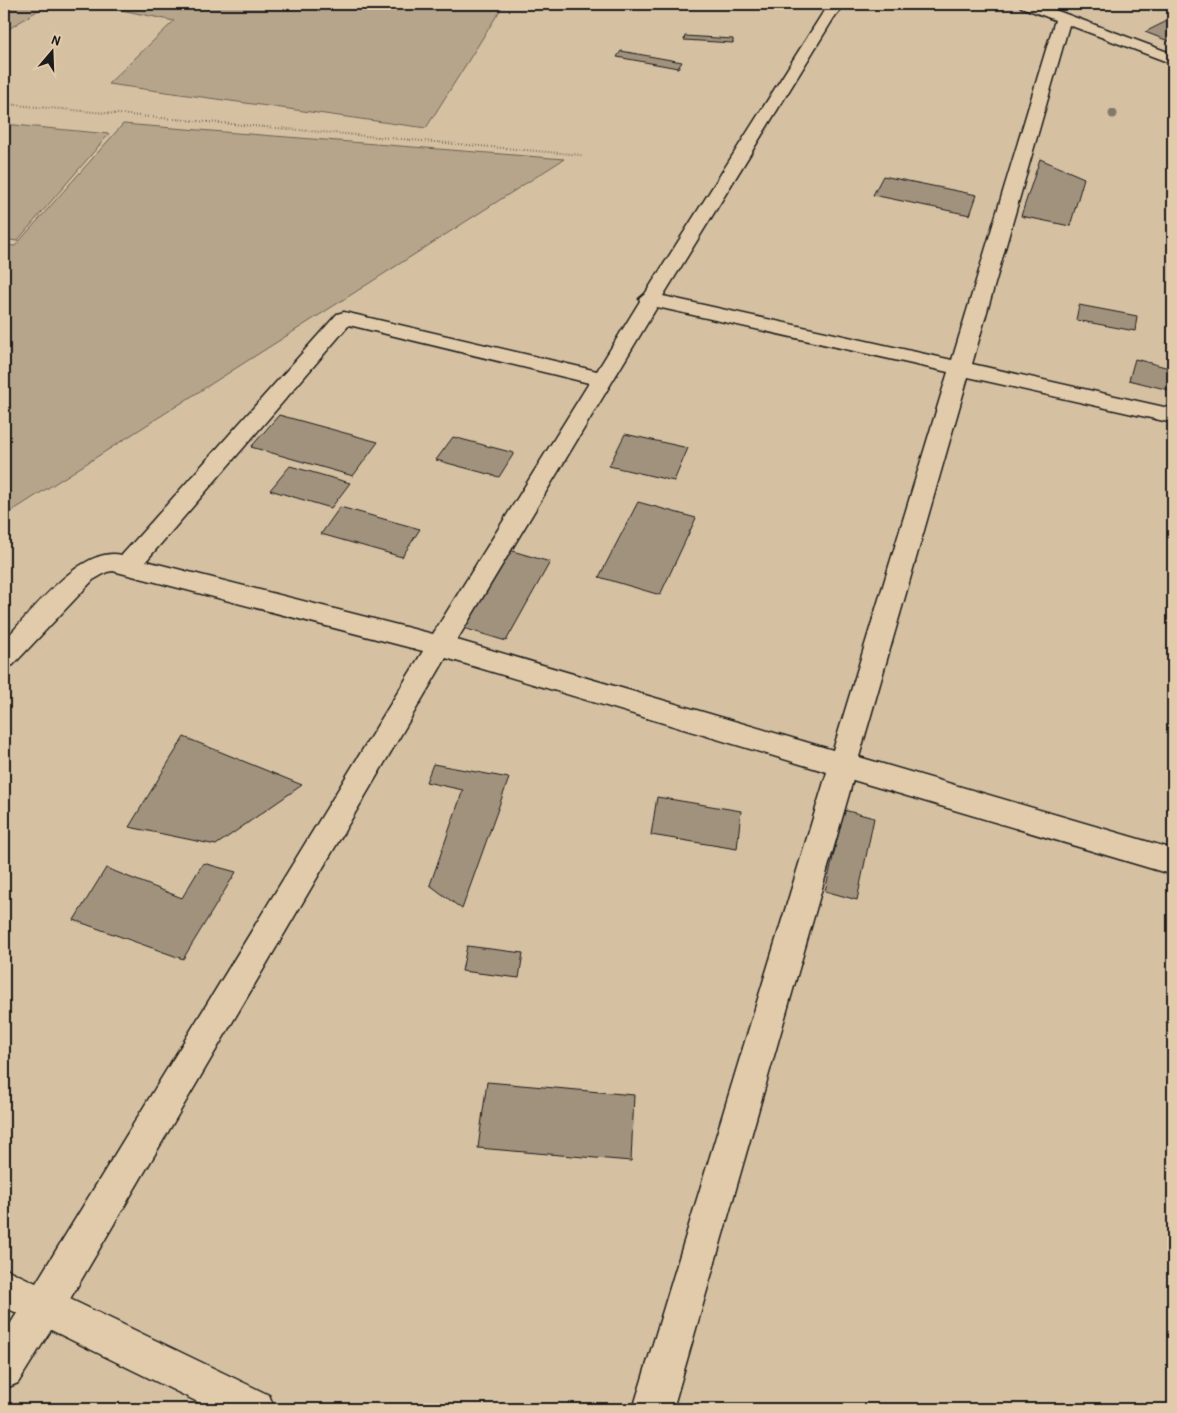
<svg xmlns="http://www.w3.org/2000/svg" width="1177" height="1413" viewBox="0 0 1177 1413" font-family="'Patrick Hand',sans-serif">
<rect width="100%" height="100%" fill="#d5c0a2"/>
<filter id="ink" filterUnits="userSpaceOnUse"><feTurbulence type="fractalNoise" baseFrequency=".02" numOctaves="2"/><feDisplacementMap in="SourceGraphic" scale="10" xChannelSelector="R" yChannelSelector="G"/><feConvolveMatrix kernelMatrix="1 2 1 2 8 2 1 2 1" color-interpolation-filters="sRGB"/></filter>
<g filter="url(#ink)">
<!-- green -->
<g fill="#b6a58b" stroke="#696054">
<path d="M4,4H48L4,32Z"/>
<path d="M93,4H504L426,128L108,84L174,21Z"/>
<path d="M4,124L109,134L17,241L4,239Z"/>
<path d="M123,124L564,159L4,516V245L15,246Z"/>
</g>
<!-- building -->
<g fill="#a1927d" stroke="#1c1c1c">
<path d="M1173,18V41L1171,42L1145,32Z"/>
<path d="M685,36L733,39V43L684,40Z"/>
<path d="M621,51L682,62L678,68L617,57Z"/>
<path d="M1040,159L1084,178L1070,226L1021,216Z"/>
<path d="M883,176L977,195L970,215L873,195Z"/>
<path d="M1079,305L1137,316L1135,331L1076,320Z"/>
<path d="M1135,359L1173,369V391L1129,380Z"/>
<path d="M279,415L378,442L353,476L251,447Z"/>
<path d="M625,434L688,448L674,481L609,466Z"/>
<path d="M453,437L514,453L499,477L436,460Z"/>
<path d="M290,466L350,483L331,508L270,490Z"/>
<path d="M638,502L696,518L660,595L599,577Z"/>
<path d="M340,507L420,529L402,557L321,534Z"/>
<path d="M509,550L550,562L506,641L463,628Z"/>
<path d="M184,737L302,785L216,845L129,827Z"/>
<path d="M433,764L509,778L462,909L430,885L463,790L426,782Z"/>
<path d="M657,797L741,811L737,849L651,835Z"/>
<path d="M844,810L874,818L857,900L825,891Z"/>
<path d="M203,863L236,872L183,959L74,920L106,868L182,898Z"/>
<path d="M467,946L523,953L519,978L462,971Z"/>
<path d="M487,1082L634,1095L631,1161L478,1148Z"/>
</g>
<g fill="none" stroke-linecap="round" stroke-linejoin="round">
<!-- minor casing -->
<g stroke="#1c1c1c" stroke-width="3">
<path id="minor" d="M830,4H845L835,16L663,296L952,360L1055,20L1021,7L1019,4H1039L1173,54V64L1069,25L972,364L1173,409V423L968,377L859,757L1173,849V875L853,780L673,1409H633L827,772L446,658L70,1299L269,1395L275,1409H212L51,1330L18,1383L4,1389V1334L17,1313L4,1307V1268L36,1283L423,651L113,571L107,572L93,580L13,665L4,668V641C31,613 80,545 122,555L337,314L344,312L597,371L640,301L639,299L645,294L822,14ZM657,307L948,372L833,750L457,640ZM349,325L589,383L433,634L146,561Z"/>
</g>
<!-- path -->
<path stroke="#1c1c1c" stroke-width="2" stroke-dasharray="0.5 2.5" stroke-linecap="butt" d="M4,104L582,155"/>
<!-- minor -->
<use href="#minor" fill="#e1cbaa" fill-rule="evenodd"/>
</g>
<!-- trees -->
<circle fill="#847868" cx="1113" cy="114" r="4.5"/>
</g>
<!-- margin -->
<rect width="1177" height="1413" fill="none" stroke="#e1cbaa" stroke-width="20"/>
<rect x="10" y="10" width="1157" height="1393" fill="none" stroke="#1c1c1c" stroke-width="2" filter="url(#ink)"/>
<!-- north arrow -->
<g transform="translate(52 52) rotate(19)" stroke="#e1cbaa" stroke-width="4" paint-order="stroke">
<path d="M0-4L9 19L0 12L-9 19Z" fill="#1c1c1c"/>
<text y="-8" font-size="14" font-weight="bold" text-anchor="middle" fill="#1c1c1c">N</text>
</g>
</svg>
